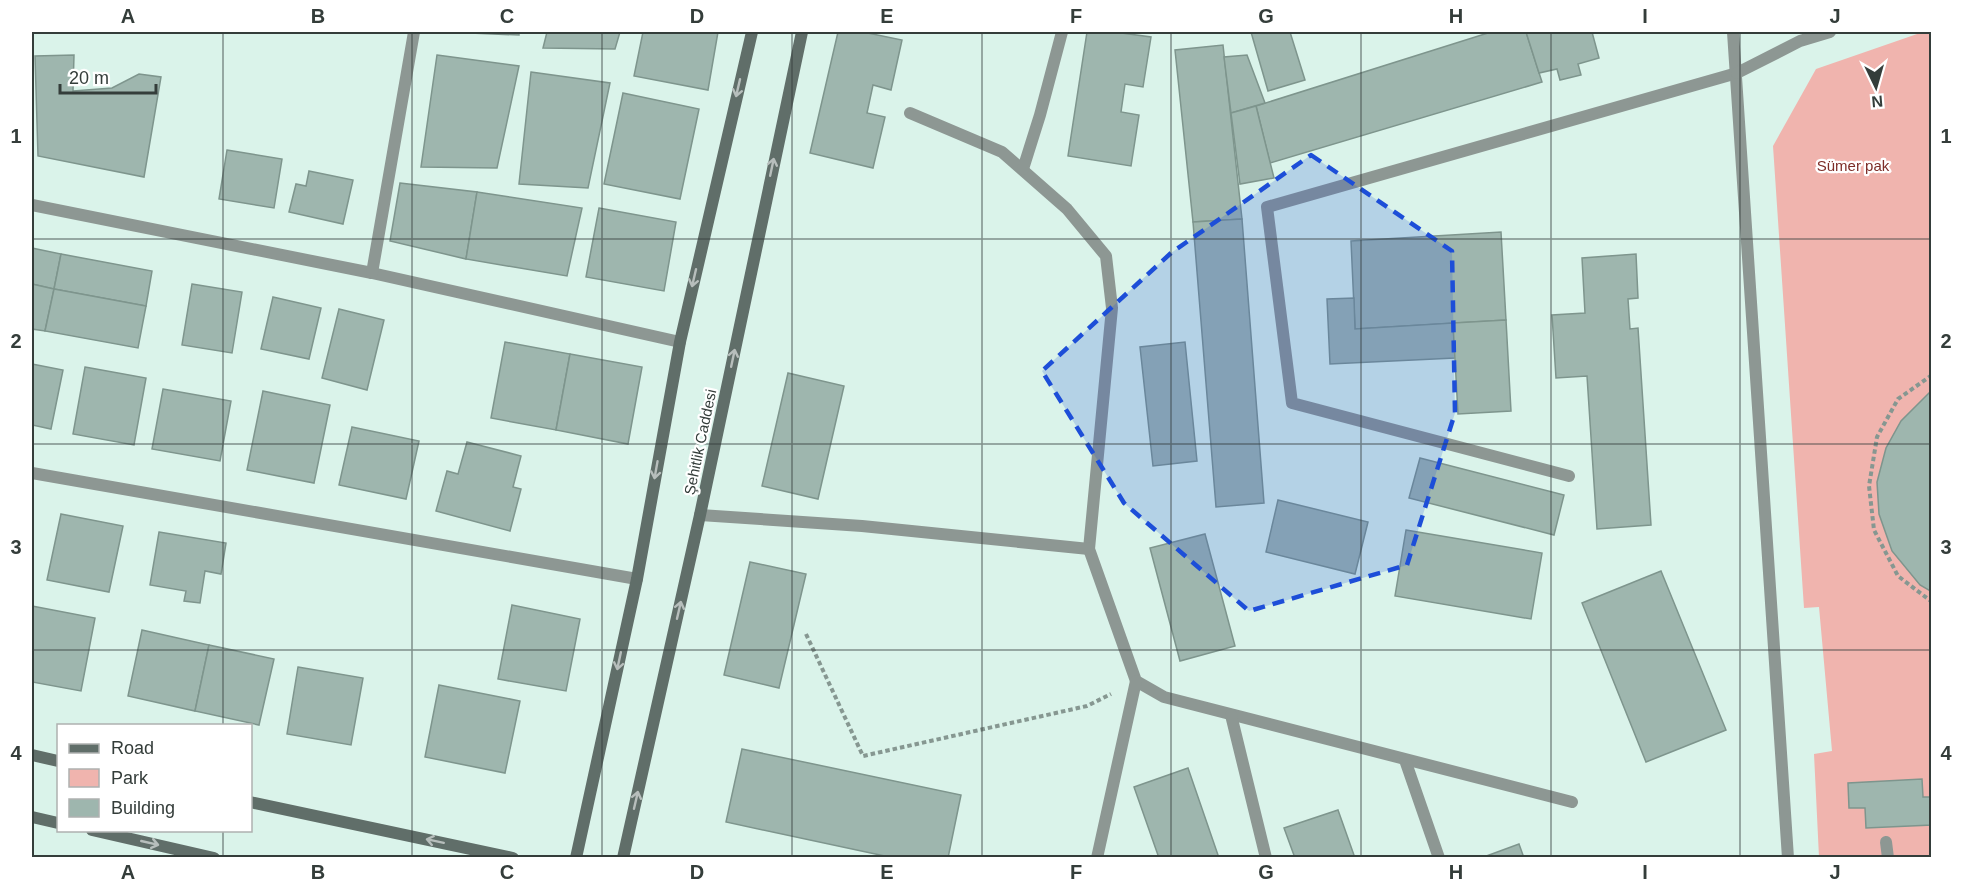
<svg xmlns="http://www.w3.org/2000/svg" width="1963" height="889" viewBox="0 0 1963 889" font-family="Arial,sans-serif">
<rect width="100%" height="100%" fill="#daf3ea"/>
<!-- green -->
<path fill="#f0b4ae" d="M1931,32V857H1819L1814,754L1832,751L1819,607L1804,608L1773,146L1816,69L1920,33Z"/>
<!-- building -->
<g fill="#9eb6ae" stroke="#7e958d" stroke-width="1.5">
<path d="M447,32H519V35Z"/>
<path d="M547,32H620L615,49L543,48Z"/>
<path d="M643,32H718L708,90L634,76Z"/>
<path d="M838,32H863L902,40L891,90L873,85L867,113L885,117L873,168L810,153Z"/>
<path d="M1087,32H1114L1151,37L1143,87L1125,84L1121,112L1139,115L1131,166L1068,156Z"/>
<path d="M1251,32H1290L1305,80L1268,91Z"/>
<path d="M1491,32H1526L1542,82L1270,163L1256,106Z"/>
<path d="M1526,32H1592L1599,58L1578,64L1581,75L1560,80L1557,69L1539,73Z"/>
<path d="M1223,45L1242,219L1193,222L1175,50Z"/>
<path d="M74,55L73,91L112,88L139,74L161,77L144,177L38,156L35,56Z"/>
<path d="M437,55L519,66L497,168L421,167Z"/>
<path d="M1247,55L1265,103L1231,113L1224,57Z"/>
<path d="M531,72L610,83L588,188L519,184Z"/>
<path d="M623,93L699,109L680,199L604,184Z"/>
<path d="M1256,106L1274,178L1240,184L1231,113Z"/>
<path d="M227,150L282,159L274,208L219,199Z"/>
<path d="M309,171L353,180L343,224L289,212L296,184L306,186Z"/>
<path d="M400,183L477,192L466,259L390,241Z"/>
<path d="M477,192L582,208L567,276L466,259Z"/>
<path d="M599,208L676,222L664,291L586,277Z"/>
<path d="M1242,219L1264,503L1216,507L1193,222Z"/>
<path d="M1501,232L1506,320L1355,329L1351,241Z"/>
<path d="M32,248L61,254L54,289L32,284Z"/>
<path d="M61,254L152,271L146,306L54,289Z"/>
<path d="M1636,254L1638,298L1628,299L1630,329L1638,328L1651,525L1597,529L1587,376L1556,378L1552,315L1585,313L1582,258Z"/>
<path d="M32,284L54,289L45,331L32,329Z"/>
<path d="M192,284L242,292L232,353L182,345Z"/>
<path d="M54,289L146,306L138,348L45,331Z"/>
<path d="M273,297L321,308L309,359L261,349Z"/>
<path d="M1354,298L1355,329L1453,323L1455,358L1330,364L1327,299Z"/>
<path d="M339,309L384,320L367,390L322,378Z"/>
<path d="M1506,320L1511,411L1458,414L1453,323Z"/>
<path d="M505,342L570,354L556,430L491,418Z"/>
<path d="M1185,342L1197,461L1153,466L1140,347Z"/>
<path d="M570,354L642,367L628,444L556,430Z"/>
<path d="M32,364L63,370L51,429L32,425Z"/>
<path d="M85,367L146,378L134,445L73,434Z"/>
<path d="M788,373L844,386L818,499L762,486Z"/>
<path d="M163,389L231,401L220,461L152,449Z"/>
<path d="M1932,390V592L1920,585L1892,551L1879,514L1877,482L1886,448L1901,421Z"/>
<path d="M263,391L330,405L314,483L247,470Z"/>
<path d="M352,427L419,441L406,499L339,485Z"/>
<path d="M467,442L521,456L513,487L521,489L510,531L436,511L447,471L458,474Z"/>
<path d="M1420,458L1564,495L1554,535L1409,498Z"/>
<path d="M1278,500L1368,522L1355,574L1266,552Z"/>
<path d="M61,514L123,526L109,592L47,580Z"/>
<path d="M1406,530L1542,553L1531,619L1395,596Z"/>
<path d="M159,532L226,543L221,574L205,571L200,603L184,601L186,591L150,585Z"/>
<path d="M1205,534L1235,646L1180,661L1150,548Z"/>
<path d="M750,562L806,574L779,688L724,675Z"/>
<path d="M1661,571L1726,730L1646,762L1582,603Z"/>
<path d="M512,605L580,619L566,691L498,679Z"/>
<path d="M32,606L95,618L81,691L32,682Z"/>
<path d="M142,630L209,645L195,711L128,696Z"/>
<path d="M209,645L274,659L259,725L195,711Z"/>
<path d="M298,667L363,678L351,745L287,734Z"/>
<path d="M439,685L520,701L505,773L425,757Z"/>
<path d="M742,749L961,795L948,858H894L726,822Z"/>
<path d="M1188,768L1219,858H1159L1134,787Z"/>
<path d="M1922,779L1923,797H1932V825L1866,828L1865,808H1849L1848,783Z"/>
<path d="M1338,810L1355,858H1295L1284,828Z"/>
<path d="M1519,844L1524,858H1481Z"/>
</g>
<g fill="none" stroke-linecap="round" stroke-linejoin="round">
<!-- path -->
<g stroke="#869791" stroke-width="4" stroke-dasharray="4.5 3" stroke-linecap="butt">
<path d="M1932,375L1898,399L1877,437L1869,486L1874,530L1898,576L1932,602"/>
<path d="M806,634L863,756L1087,706L1111,694"/>
</g>
<!-- lane -->
<g stroke="#8d9793" stroke-width="12">
<path d="M910,113L1002,152L1067,209L1106,256L1112,308L1089,549L1136,681L1164,697L1572,802"/>
<path d="M1023,169L1040,115L1062,32"/>
<path d="M1569,476L1292,403L1267,207L1737,73"/>
<path d="M700,515L862,526L1089,549"/>
<path d="M1231,715L1266,858"/>
<path d="M1405,760L1439,858"/>
<path d="M1886,842L1888,858"/>
<path d="M1097,858L1136,681"/>
</g>
<!-- street -->
<g stroke="#8d9793" stroke-width="12">
<path d="M1733,32L1788,858"/>
<path d="M1737,73L1800,41L1830,32"/>
<path d="M32,205L372,273L680,342"/>
<path d="M372,273L414,32"/>
<path d="M32,473L637,579"/>
</g>
<!-- secondary -->
<g stroke="#606e69" stroke-width="12">
<path d="M32,755L58,761"/>
<path d="M250,802L513,858"/>
<path d="M32,817L58,823"/>
<path d="M92,830L214,858"/>
<path d="M576,858L637,579L680,342L752,32"/>
<path d="M623,858L700,515L802,32"/>
</g>
</g>
<!-- one-way arrows -->
<defs><path id="oneway-shaft" d="M-6 0H5M1.5-3L5.5 0L1.5 3" fill="none" stroke-width="1.6" stroke-linecap="round" stroke-linejoin="round" transform="scale(1.5)"/></defs>
<g stroke="#b7bebc">
<use href="#oneway-shaft" transform="translate(738 88) rotate(103)"/>
<use href="#oneway-shaft" transform="translate(772 167) rotate(-78)"/>
<use href="#oneway-shaft" transform="translate(694 278) rotate(103)"/>
<use href="#oneway-shaft" transform="translate(733 358) rotate(-78)"/>
<use href="#oneway-shaft" transform="translate(656 470) rotate(100)"/>
<use href="#oneway-shaft" transform="translate(679 610) rotate(-77)"/>
<use href="#oneway-shaft" transform="translate(619 661) rotate(102)"/>
<use href="#oneway-shaft" transform="translate(636 800) rotate(-77)"/>
<use href="#oneway-shaft" transform="translate(435 841) rotate(-168)"/>
<use href="#oneway-shaft" transform="translate(150 843) rotate(13)"/>
</g>
<!-- marked area -->
<path fill="#1d4ed8" fill-opacity="0.2" stroke="#1d4ed8" stroke-width="4.5" stroke-dasharray="12 8" stroke-linejoin="round" d="M1311,155L1452,251L1455,413L1407,565L1249,611L1124,503L1042,371L1171,253Z"/>
<!-- grid -->
<path fill="none" stroke="#343d3a" stroke-width="1.5" stroke-opacity="0.55" d="M223,32V726M412,32V858M602,32V858M792,32V858M982,32V858M1171,32V858M1361,32V858M1551,32V858M1740,32V858M32,239H1932M32,444H1932M32,650H1932M223,830V858"/>
<g text-anchor="middle" dominant-baseline="central" stroke-width="4.5" stroke-linejoin="round" paint-order="stroke">
<!-- park labels -->
<g font-size="15" fill="#7d2d28" stroke="#fff">
<text x="1853" y="165">Sümer pak</text>
</g>
<!-- street labels -->
<g font-size="15" fill="#343d3a" stroke="#fff">
<text transform="translate(700 442) rotate(-78)">Şehitlik Caddesi</text>
</g>
</g>
<!-- border -->
<rect width="1963" height="889" fill="none" stroke="#ffffff" stroke-width="66"/>
<!-- legend -->
<rect x="57" y="724" width="195" height="108" fill="#ffffff" stroke="#aeb1b0" stroke-width="1.5"/>
<rect x="69" y="744" width="30" height="9" fill="#606e69" stroke="#aeb1b0" stroke-width="1.5"/>
<text x="111" y="754" font-size="18" fill="#343d3a">Road</text>
<rect x="69" y="769" width="30" height="18" fill="#f0b4ae" stroke="#aeb1b0" stroke-width="1.5"/>
<text x="111" y="784" font-size="18" fill="#343d3a">Park</text>
<rect x="69" y="799" width="30" height="18" fill="#9eb6ae" stroke="#aeb1b0" stroke-width="1.5"/>
<text x="111" y="814" font-size="18" fill="#343d3a">Building</text>
<!-- north arrow -->
<g transform="translate(1876 87) rotate(175)" stroke="#ffffff" stroke-width="4.5" paint-order="stroke">
<path d="M0-4.5L10 22L0 15L-10 22Z" fill="#343d3a"/>
<text y="-9" font-size="16" font-weight="bold" text-anchor="middle" fill="#343d3a">N</text>
</g>
<!-- scale -->
<path d="M60 84v9h96v-9" fill="none" stroke="#343d3a" stroke-width="3"/>
<text x="69" y="84" font-size="18" fill="#343d3a" stroke="#ffffff" stroke-width="4.5" paint-order="stroke">20 m</text>
<rect x="33" y="33" width="1897" height="823" fill="none" stroke="#343d3a" stroke-width="2"/>
<g font-size="20" text-anchor="middle" font-weight="bold" fill="#343d3a">
<text x="128" y="23">A</text>
<text x="318" y="23">B</text>
<text x="507" y="23">C</text>
<text x="697" y="23">D</text>
<text x="887" y="23">E</text>
<text x="1076" y="23">F</text>
<text x="1266" y="23">G</text>
<text x="1456" y="23">H</text>
<text x="1645" y="23">I</text>
<text x="1835" y="23">J</text>
<text x="16" y="143">1</text>
<text x="1946" y="143">1</text>
<text x="16" y="348">2</text>
<text x="1946" y="348">2</text>
<text x="16" y="554">3</text>
<text x="1946" y="554">3</text>
<text x="16" y="760">4</text>
<text x="1946" y="760">4</text>
<text x="128" y="879">A</text>
<text x="318" y="879">B</text>
<text x="507" y="879">C</text>
<text x="697" y="879">D</text>
<text x="887" y="879">E</text>
<text x="1076" y="879">F</text>
<text x="1266" y="879">G</text>
<text x="1456" y="879">H</text>
<text x="1645" y="879">I</text>
<text x="1835" y="879">J</text>
</g>
</svg>
